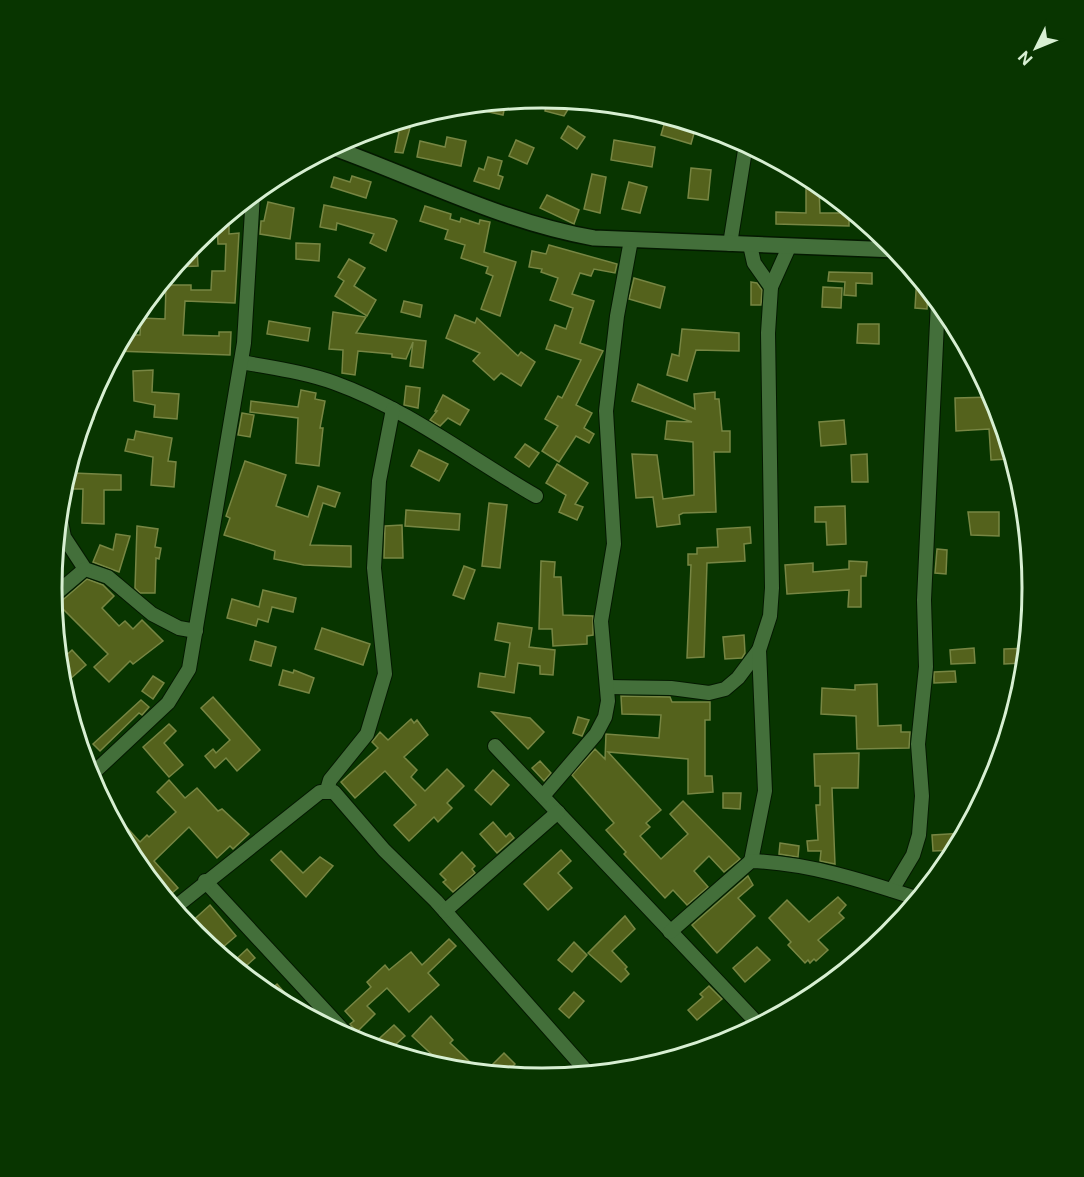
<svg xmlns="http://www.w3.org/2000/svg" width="1084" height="1177" viewBox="0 0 1084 1177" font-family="'Public Sans',sans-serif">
<rect width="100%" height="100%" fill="#083500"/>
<!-- building -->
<g fill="#54621c" stroke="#778643" stroke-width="1.5">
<path d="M548,98L555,99L573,101L564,116L545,111Z"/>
<path d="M506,101L503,115L484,111L485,103Z"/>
<path d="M413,117L403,153L395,152L399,132L381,127Z"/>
<path d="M666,118L696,126L691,144L661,135Z"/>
<path d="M568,126L585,137L577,149L561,138Z"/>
<path d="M447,137L466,141L461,166L417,157L420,141L445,147Z"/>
<path d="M516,140L534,148L527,164L509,156Z"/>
<path d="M614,140L655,147L652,167L611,160Z"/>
<path d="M488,157L502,161L498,175L503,177L499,189L474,181L479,168L484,170Z"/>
<path d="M691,168L711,170L708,200L688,198Z"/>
<path d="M592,174L606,177L600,213L584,209Z"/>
<path d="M352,176L371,182L366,198L331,187L334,177L350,182Z"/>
<path d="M629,182L647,187L640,213L622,209Z"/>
<path d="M819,187L820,213H849V226L776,224V212L806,213V188Z"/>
<path d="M547,195L579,210L574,224L540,208Z"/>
<path d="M268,202L294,208L290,239L260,234L261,221H264Z"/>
<path d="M324,205L394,219L397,221L386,251L370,243L374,234L337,223L336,230L320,227Z"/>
<path d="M425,206L451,214L450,219L460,222L461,218L479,224L480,220L490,222L484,252L516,262L500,316L481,309L493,276L486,273L488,267L461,258L465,245L445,239L448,230L420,221Z"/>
<path d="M229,213V234L239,233L235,303L185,301L183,335L219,336V332H231L230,355L115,351L124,335H140L141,318L165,319L166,285H191V290H211L212,271H225L226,244H218L217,223Z"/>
<path d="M296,243L320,244L319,261L296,259Z"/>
<path d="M549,245L617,264L615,273L594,269L591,276L580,273L572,294L594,301L580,343L603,351L576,405L592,413L584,428L594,434L589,443L576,436L559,462L542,451L558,426L545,419L558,396L562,398L581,360L546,349L555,325L566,329L573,308L550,300L558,278L541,272L542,269L529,267L532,251L546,254Z"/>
<path d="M197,249L198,266L174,267L188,250Z"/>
<path d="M349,259L365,268L354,286L376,300L367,316L335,296L344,281L338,277Z"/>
<path d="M829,272L872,273V284L856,283V296L844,295L845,282L828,281Z"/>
<path d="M917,275L928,289L927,309L915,308Z"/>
<path d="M634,278L665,287L660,308L629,299Z"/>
<path d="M751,282L757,283L762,290L761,305H751Z"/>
<path d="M823,287L842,288L841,308L822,307Z"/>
<path d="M404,301L422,305L420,317L401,312Z"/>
<path d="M333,312L366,317L356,333L426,341L423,368L410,366L413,342L406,359L392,357V354L358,351L355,375L342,373L343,350L329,349Z"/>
<path d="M455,315L475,323L477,318L518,356L521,352L535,362L521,386L501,373L494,380L473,361L480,353L446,338Z"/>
<path d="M269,321L310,328L308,341L267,334Z"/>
<path d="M858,324H879V344L857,343Z"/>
<path d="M682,329L739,333V351L696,350L687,381L667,375L672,354L679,356Z"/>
<path d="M153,370L152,392L179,394L177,419L154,417L155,405L134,401L133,371Z"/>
<path d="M638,384L695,409L694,394L715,392V399H719L722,431H730V452H714L716,512L683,513L679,515L680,524L657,527L653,497L636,498L632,454L657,455L663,499L694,495L693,442L665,439L667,421L692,422L632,401Z"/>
<path d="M406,386L420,388L418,408L404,405Z"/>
<path d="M94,390V419L83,418L89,400Z"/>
<path d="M301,390L316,393L315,399L325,401L320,428H323L319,466L296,463L298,418L250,412L251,401L298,407Z"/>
<path d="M443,395L469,410L460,425L448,418L440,426L430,420L437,411H435Z"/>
<path d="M993,397L1008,441L1009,459L991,460L989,429L956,431L955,398Z"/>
<path d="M242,413L254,415L250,437L238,435Z"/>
<path d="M844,420L846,444L821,446L819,422Z"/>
<path d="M136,431L172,438L168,461L176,462L174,487L151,485L153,457L125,451L128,439L134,440Z"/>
<path d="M525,444L539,453L529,467L515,457Z"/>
<path d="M419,450L448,464L439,481L411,466Z"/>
<path d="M867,454L868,482H852L851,455Z"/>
<path d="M245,461L286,475L276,506L308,517L318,486L340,493L335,507L323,503L310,545L351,546V567L304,565L274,559L275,551L224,535L230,518L226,516Z"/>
<path d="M557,464L588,483L575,504L583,507L577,520L559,512L566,495L546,483Z"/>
<path d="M73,473L121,475V490H104V524L82,523L83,489H73Z"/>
<path d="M489,503L507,505L500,568L482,566Z"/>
<path d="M845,506L846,544L827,545L826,522H815V507Z"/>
<path d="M406,510L460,514L459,530L405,526Z"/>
<path d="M968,512H999V536L971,535Z"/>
<path d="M402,525L403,558H384L385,526Z"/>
<path d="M137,526L158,529L155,547L161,548L159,559L156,558L155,593H140L135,588Z"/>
<path d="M750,527L751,543L744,544L745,561L707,563L704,657L687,658L691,565H688V554H697V548L718,547L717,529Z"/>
<path d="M116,534L130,536L119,572L93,562L100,545L113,550Z"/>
<path d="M937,549L947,550L946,574L935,573Z"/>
<path d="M541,561L555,562L554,577H561L563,615L593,616V635L587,636V644L553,646L552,629H539Z"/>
<path d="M849,561L867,562L866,576H861V607H848L849,590L787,594L785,565L813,563V572L849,569Z"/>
<path d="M464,566L475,570L464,599L453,595Z"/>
<path d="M87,579L103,585L114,596L102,608L119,626L125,621L133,629L142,620L163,641L133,664L130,661L109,682L94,667L108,654L58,604Z"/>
<path d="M263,590L296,598L293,612L272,607L268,622L258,619L256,626L227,618L232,599L259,607Z"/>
<path d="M498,623L532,628L529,647L555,650L553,675L540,674V666L518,663L514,693L478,687L480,673L505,677L510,643L495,640Z"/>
<path d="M322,628L370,644L363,665L315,649Z"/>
<path d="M744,635L745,653L742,658L725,659L723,637Z"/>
<path d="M255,641L276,647L271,666L250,660Z"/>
<path d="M974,648L975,663L951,664L950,650Z"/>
<path d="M1027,648L1026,663L1004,664V649Z"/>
<path d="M72,650L86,665L61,687L58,663Z"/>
<path d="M283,670L293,673L294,670L314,678L309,693L279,685Z"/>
<path d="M955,671L956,682L934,683V672Z"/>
<path d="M153,676L164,683L153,699L142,691Z"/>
<path d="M877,684L878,726L901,725V732H910L909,748L857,749L856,716L821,714L822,688L855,690V685Z"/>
<path d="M621,696L670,697L672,702H710V720H705V776H712L713,792L688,794V759L608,752L661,810L646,823L650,827L640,836L661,859L688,834L670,814L683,801L740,859L724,872L709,856L694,871L708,887L687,905L673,890L665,898L624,854L626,852L606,830L614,823L572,775L595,749L605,759L606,734L659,738L661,715L622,714Z"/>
<path d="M213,697L260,750L237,771L226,758L215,768L205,756L213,749L216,753L230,740L201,708Z"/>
<path d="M141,700L149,707L142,715L139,713L100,751L93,744Z"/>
<path d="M492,712L530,718L544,732L528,749Z"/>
<path d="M578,717L589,720L582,736L573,733Z"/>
<path d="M411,719L414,723L417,720L428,735L404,757L417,770L411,777L425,791L447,769L464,786L447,803L452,808L438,822L434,817L409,841L394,825L416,805L385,771L355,798L341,782L378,748L372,742L380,732L388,740Z"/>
<path d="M169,724L176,731L164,743L183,765L169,777L143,747Z"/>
<path d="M859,753L858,788H832L835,864L820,861L821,851H808L807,841L818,840L816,805H820V786H815L814,754Z"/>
<path d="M540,761L551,773L544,781L532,768Z"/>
<path d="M493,770L509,785L491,805L475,790Z"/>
<path d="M169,780L185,798L197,788L218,811L222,809L249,834L233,849L230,846L217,858L189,827L154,861L178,888L165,899L134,861L107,811L110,809L140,842L147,835L149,837L176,812L157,792Z"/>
<path d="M723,793H741L740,809L723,808Z"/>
<path d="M493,822L506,837L510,833L514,838L497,853L480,834Z"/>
<path d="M965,833L956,850L933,851L932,835Z"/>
<path d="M780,843L799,846L798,857L779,854Z"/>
<path d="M561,850L571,861L558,873L572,888L548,910L524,884Z"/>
<path d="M281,851L303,873L320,857L333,866L306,897L271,860Z"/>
<path d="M462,852L475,866L472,869L475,873L453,892L443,882L446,880L440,874Z"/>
<path d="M748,876L753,885L738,898L755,916L717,953L692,925Z"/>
<path d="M838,897L846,905L839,913L844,918L818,940L828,950L816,961L814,959L810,963L808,960L805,963L788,945L791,942L769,918L787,900L809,922Z"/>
<path d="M210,905L236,936L216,953L188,925Z"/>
<path d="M625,916L635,929L612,951L627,967L625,969L629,974L621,982L588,953Z"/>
<path d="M449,939L456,946L428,973L439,985L409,1012L387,988L367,1006L375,1014L357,1032L350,1024L354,1021L345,1011L371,987L367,982L385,965L389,970L411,952L422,965Z"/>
<path d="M574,942L587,955L572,972L558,960Z"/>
<path d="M757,947L770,960L745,982L733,968Z"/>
<path d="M247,949L255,958L239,972L230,965Z"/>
<path d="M277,984L290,999L284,1005L266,994Z"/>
<path d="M709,986L722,999L697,1020L688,1010L703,997L700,994Z"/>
<path d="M574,992L584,1001L569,1018L559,1009Z"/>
<path d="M431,1016L453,1040L450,1043L470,1062L460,1071L438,1068L442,1064L412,1036Z"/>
<path d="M394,1025L405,1036L387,1052L370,1047Z"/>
<path d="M504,1053L515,1064L503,1076L496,1075L489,1068Z"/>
</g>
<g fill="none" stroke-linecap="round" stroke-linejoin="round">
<!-- minor casing -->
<g stroke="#041901" stroke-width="16">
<g id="minor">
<path d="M730,244L746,144"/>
<path d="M750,245L754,263L771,287"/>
<path d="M241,362C273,368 305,372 335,383C407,409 470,458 536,496"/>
<path d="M59,511L64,537L85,569L108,577L152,614L179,628L196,631"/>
<path d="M52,597L85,569"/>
<path d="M607,687L671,688L709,693L725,689L738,678L759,650"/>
<path d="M495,746L760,1026"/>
<path d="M89,777L168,703L189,669L244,343L253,194"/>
<path d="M327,790L330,780L367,734L385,674L374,568L379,481L393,409"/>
<path d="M543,796L596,734L605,717L608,701L601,621L614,544L606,411L617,316L631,240"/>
<path d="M751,861L765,791L759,650L770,616L772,588L768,333L771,287L789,247"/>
<path d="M205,881L354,1042"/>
<path d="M892,890L913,855L919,835L922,796L918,744L926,667L924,600L938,301"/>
<path d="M173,909L320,792H334L384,850L436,901L590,1075"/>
<path d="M445,911L558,812"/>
<path d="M670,932L751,861C809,863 864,881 919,899"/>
</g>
</g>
<!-- tertiary casing -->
<g stroke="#041901" stroke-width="18">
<path id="tertiary" d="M331,147C418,178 502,222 594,238L896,250"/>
</g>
<!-- minor -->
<use href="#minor" stroke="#436f3a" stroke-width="14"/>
<!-- tertiary -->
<use href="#tertiary" stroke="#436f3a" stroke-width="15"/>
</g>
<!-- crop -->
<path d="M0 0H1084V1177H0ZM62 588a480 480 0 1 1 960 0a480 480 0 1 1-960 0Z" fill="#083500" fill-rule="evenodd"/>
<path fill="none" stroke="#d7efd2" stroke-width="3" d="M62 588a480 480 0 1 1 960 0a480 480 0 1 1-960 0Z"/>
<!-- north arrow -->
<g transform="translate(1036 48) rotate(227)" stroke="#083500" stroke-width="4.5" paint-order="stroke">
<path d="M0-4.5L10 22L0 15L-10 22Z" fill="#d7efd2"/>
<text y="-9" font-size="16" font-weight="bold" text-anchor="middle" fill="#d7efd2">N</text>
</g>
</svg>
